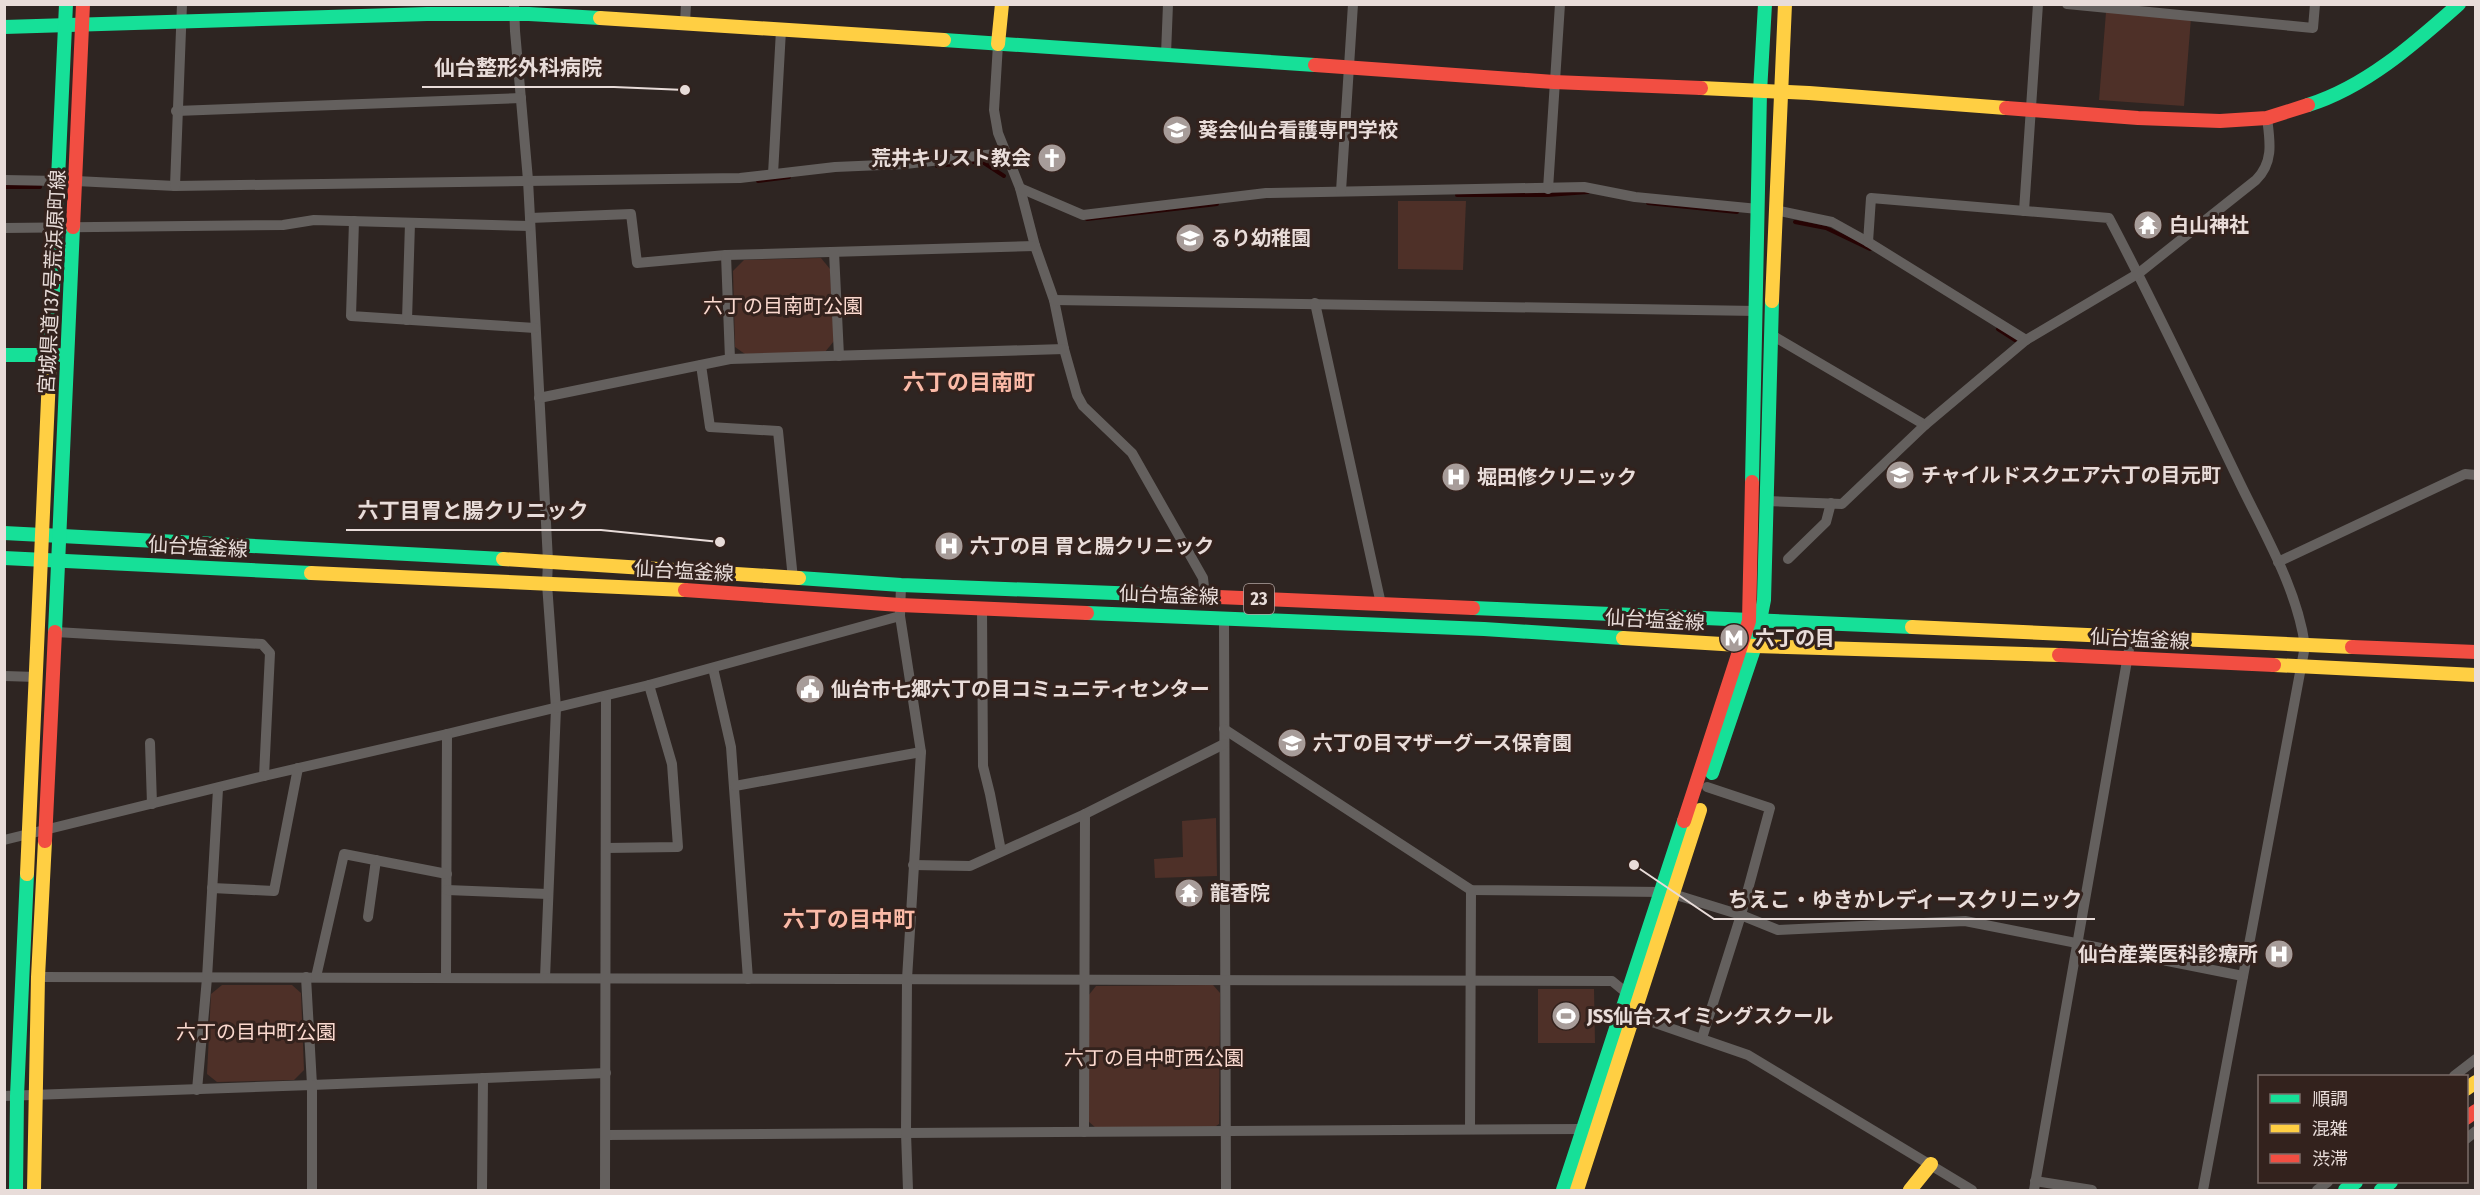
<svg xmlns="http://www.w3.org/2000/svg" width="2480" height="1195" viewBox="0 0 2480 1195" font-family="'Fira Sans Condensed','Noto Sans JP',sans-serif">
<rect width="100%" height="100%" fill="#2e2522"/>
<!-- green -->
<g fill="#4e3028">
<path d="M2106,12L2191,18L2184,106L2099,100Z"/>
<path d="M1398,201H1466L1463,270L1398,269Z"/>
<path d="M821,258L830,269L834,341L825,352L745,354L735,347L733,271L744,260Z"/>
<path d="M1216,818L1217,876L1155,878L1154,859L1183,857L1182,821Z"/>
<path d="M222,985H292L301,993L304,1070L294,1080L217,1082L207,1074L211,994Z"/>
<path d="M1213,985L1220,993L1219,1124L1213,1128H1096L1088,1121V996L1096,986Z"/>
<path d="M1538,989H1594L1595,1043H1538Z"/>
</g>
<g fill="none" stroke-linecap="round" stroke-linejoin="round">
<!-- stream -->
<g stroke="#260303" stroke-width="4">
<path d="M937,166L981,161L1004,176"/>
<path d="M758,181L789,177"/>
<path d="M4,187H40"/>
<path d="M1457,195H1547L1588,192"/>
<path d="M1648,203L1737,212"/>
<path d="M1087,219L1217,204"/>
<path d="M1795,222L1826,228L1870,249"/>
<path d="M1998,329L2015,340"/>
</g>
<!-- street -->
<g stroke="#64605e" stroke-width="10">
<path d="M514,4L515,31L528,180L548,561L547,584L556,708L545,978"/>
<path d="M2067,4L2313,28L2315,4"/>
<path d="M685,23L686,4"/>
<path d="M998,44L994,110L998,133L1020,188L1035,246L1054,300L1064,349L1077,395L1083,406L1132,453L1203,578L1205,596"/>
<path d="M1166,54L1168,4"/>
<path d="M176,111L521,98"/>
<path d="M773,174L781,30"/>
<path d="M4,180L58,181"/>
<path d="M76,181L175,186L740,178L835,167L905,164L1004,153"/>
<path d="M175,186L182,4"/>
<path d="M1020,188L1083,215L1266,193L1584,187L1635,197L1758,209"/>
<path d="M1548,189L1560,4"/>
<path d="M1341,191L1353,4"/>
<path d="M1775,210L1832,222L1868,242L2026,340"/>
<path d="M2024,211L2038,4"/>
<path d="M530,218L631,214L637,263L726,255L1035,246"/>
<path d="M354,221L351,316L535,328"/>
<path d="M4,228L283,225L314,220L530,226"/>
<path d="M1868,242L1871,198L2109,218C2154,303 2195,390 2237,477C2262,530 2297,587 2305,646L2203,1190"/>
<path d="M834,252L839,356"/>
<path d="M726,255L730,359"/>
<path d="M1054,300L1757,311"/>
<path d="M1315,303L1381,604"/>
<path d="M407,320L410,223"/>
<path d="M1770,334L1925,425"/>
<path d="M701,365L710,427L778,431L793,579"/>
<path d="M539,398L730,359L1064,349"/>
<path d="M1766,501L1842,504L1925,425L2026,340L2139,273L2256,180C2274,162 2270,141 2267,118"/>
<path d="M1788,559L1826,522L1831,503"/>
<path d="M2278,562L2465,474L2476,475"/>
<path d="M982,608L983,766L990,794L1001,851"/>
<path d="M1224,617L1226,1190"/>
<path d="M56,632L262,644L270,653L264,776"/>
<path d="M713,668L731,747L748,979"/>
<path d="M4,676L37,677"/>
<path d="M1224,729L1471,890L1662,892"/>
<path d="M447,734L649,685L900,616L901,585"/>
<path d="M150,743L152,804"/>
<path d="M735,786L921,752"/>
<path d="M4,840L264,776L447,734L446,977"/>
<path d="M606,848L678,847L672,764L649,685"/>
<path d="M913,865L970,866L1085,814L1224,744"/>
<path d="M212,888L274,891L298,768"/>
<path d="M447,890L548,894"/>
<path d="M1673,894L1741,915L1778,930L1965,921L2243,976"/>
<path d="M368,917L376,860"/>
<path d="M38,977L1612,981L1629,995L1635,1016L1748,1055L1972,1190"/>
<path d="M306,977L312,1085L606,1073"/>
<path d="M316,977L344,854L447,874"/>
<path d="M1702,1038L1741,915L1770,808L1707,787"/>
<path d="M2454,1076L2476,1059"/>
<path d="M197,1090L207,978L218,789"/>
<path d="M4,1096L312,1085V1190"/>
<path d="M1470,1129L1471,890"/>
<path d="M1084,1132L1085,814"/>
<path d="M606,1135L906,1133L907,979L921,752L900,616"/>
<path d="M2466,1139L2476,1131"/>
<path d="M2035,1181L2092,1190"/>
<path d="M482,1190L483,1078"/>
<path d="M605,1190L606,696"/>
<path d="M908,1190L906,1133L1583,1129"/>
<path d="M2034,1190L2131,638"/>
<path d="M2317,1190L2328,1182"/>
</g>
<!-- fast -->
<g stroke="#16e098" stroke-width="14">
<path d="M4,27L427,14H529L600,18"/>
<path d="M944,40L1315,65"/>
<path d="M2308,105C2366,87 2415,43 2459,4"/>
<path d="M50,354L66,4"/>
<path d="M4,355H59"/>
<path d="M1752,482L1760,92L1765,4"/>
<path d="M4,533L503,559"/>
<path d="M4,558L311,573"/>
<path d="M799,578L901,585L1194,596"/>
<path d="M1473,608L1912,627"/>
<path d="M1087,613L1484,629L1623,638"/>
<path d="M55,632L73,227"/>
<path d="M1712,773L1755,646L1764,600L1772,301"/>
<path d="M16,1190L17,1096L27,874"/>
<path d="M1563,1190L1684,821"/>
<path d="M2345,1190L2356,1182"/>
<path d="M2381,1190L2391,1182"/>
</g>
<!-- slow -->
<g stroke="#ffcf43" stroke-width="14">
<path d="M600,18L944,40"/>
<path d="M998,44L1002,4"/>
<path d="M1701,88L1809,93L2006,108"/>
<path d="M1772,301L1785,4"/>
<path d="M503,559L799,578"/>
<path d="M311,573L685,590"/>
<path d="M1912,627L2352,647"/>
<path d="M1623,638L1755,646L2059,655"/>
<path d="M2274,665L2476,675"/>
<path d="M27,874L50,354"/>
<path d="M2466,1089L2476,1082"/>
<path d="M34,1190L38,977L45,841"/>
<path d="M1577,1190L1700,810"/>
<path d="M1910,1190L1931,1164"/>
</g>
<!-- jam -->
<g stroke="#f24e42" stroke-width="14">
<path d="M1315,65L1554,82L1701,88"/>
<path d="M2006,108L2138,118L2220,121L2267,118L2308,105"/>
<path d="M73,227L83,4"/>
<path d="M685,590L900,605L1087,613"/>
<path d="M1194,596L1473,608"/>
<path d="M2352,647L2476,652"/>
<path d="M2059,655L2274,665"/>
<path d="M1684,821L1749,621L1752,482"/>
<path d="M45,841L55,632"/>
<path d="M2466,1118L2476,1111"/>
</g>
</g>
<!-- icons -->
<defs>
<g id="university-disc" transform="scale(1.5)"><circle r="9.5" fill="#a79c99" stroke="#33221d"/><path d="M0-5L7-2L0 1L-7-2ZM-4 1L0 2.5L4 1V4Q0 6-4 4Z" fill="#fff"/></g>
<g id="church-disc" transform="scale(1.5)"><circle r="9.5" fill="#a79c99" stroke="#33221d"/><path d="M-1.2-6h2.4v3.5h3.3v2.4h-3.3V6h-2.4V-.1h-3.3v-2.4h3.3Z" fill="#fff"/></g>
<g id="temple-disc" transform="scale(1.5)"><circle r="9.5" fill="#a79c99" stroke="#33221d"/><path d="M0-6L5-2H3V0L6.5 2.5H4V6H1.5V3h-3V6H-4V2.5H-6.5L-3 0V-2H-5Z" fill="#fff"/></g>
<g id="school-disc" transform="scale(1.5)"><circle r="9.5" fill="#a79c99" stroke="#33221d"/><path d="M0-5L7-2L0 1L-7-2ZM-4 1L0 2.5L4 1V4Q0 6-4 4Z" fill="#fff"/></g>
<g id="hospital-disc" transform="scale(1.5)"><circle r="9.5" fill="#a79c99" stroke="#33221d"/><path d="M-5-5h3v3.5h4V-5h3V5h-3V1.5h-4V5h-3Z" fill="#fff"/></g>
<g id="metro-disc" transform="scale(1.5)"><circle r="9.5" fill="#a79c99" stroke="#33221d"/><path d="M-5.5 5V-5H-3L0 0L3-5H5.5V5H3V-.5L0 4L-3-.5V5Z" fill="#fff"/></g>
<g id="civic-disc" transform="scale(1.5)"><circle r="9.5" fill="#a79c99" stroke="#33221d"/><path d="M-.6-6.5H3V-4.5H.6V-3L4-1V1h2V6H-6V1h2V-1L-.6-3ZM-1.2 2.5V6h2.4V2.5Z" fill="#fff"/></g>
<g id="stadium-disc" transform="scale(1.5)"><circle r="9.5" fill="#a79c99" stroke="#33221d"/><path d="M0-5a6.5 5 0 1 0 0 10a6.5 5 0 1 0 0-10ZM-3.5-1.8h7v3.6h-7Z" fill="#fff"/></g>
</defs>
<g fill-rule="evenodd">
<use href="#university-disc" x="1177" y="130"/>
<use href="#church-disc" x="1052" y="158"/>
<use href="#temple-disc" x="2148" y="225"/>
<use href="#school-disc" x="1190" y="238"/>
<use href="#school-disc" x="1900" y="475"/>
<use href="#hospital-disc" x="1456" y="477"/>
<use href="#hospital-disc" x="949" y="546"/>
<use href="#metro-disc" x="1734" y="638"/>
<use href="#civic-disc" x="810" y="689"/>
<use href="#school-disc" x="1292" y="743"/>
<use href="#temple-disc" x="1189" y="893"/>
<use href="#hospital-disc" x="2279" y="954"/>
<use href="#stadium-disc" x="1566" y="1016"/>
</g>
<g text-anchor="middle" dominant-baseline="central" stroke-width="6" stroke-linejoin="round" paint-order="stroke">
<!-- shield labels -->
<rect fill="#33221d" stroke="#b2a4a1" stroke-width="1.5" x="1244" y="584" width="30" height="30" rx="4.5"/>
<g font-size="18" font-weight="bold" fill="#e8dcd9">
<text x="1259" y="599">23</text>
</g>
<!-- poi labels -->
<g font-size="20" font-weight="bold" fill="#e8dcd9" stroke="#33221d" text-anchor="start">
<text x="1198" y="130">葵会仙台看護専門学校</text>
<text x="1031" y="158" text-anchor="end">荒井キリスト教会</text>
<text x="2169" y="225">白山神社</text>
<text x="1211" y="238">るり幼稚園</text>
<text x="1921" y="475">チャイルドスクエア六丁の目元町</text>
<text x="1477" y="477">堀田修クリニック</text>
<text x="970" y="546">六丁の目 胃と腸クリニック</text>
<text x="1755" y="638">六丁の目</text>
<text x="831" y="689">仙台市七郷六丁の目コミュニティセンター</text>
<text x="1313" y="743">六丁の目マザーグース保育園</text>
<text x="1210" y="893">龍香院</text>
<text x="2258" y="954" text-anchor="end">仙台産業医科診療所</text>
<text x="1587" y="1016">JSS仙台スイミングスクール</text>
</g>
<!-- street labels -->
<g font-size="20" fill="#e8dcd9" stroke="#33221d">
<text transform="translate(52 282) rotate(-87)">宮城県道137号荒浜原町線</text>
<text transform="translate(198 547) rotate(3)">仙台塩釜線</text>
<text transform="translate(684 571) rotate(3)">仙台塩釜線</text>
<text transform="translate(1169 595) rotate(2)">仙台塩釜線</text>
<text transform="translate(1655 620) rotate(3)">仙台塩釜線</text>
<text transform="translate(2140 639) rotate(3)">仙台塩釜線</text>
</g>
<!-- park labels -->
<g font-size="20" fill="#fbd9cf" stroke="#33221d">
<text x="783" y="306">六丁の目南町公園</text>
<text x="256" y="1032">六丁の目中町公園</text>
<text x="1154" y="1058">六丁の目中町西公園</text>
</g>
<!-- quarter labels -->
<g font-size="22" font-weight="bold" fill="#fbbaa7" stroke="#33221d">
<text x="969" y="382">六丁の目南町</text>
<text x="849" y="919">六丁の目中町</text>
</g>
</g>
<!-- callouts -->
<path fill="none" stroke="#e8dcd9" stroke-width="2" d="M685 90L614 87H422M720 542L601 530H346M1634 865L1714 919H2095"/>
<g fill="#e8dcd9" stroke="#33221d" stroke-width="2">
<circle cx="685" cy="90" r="6"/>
<circle cx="720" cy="542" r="6"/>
<circle cx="1634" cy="865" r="6"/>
</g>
<g font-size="21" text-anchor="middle" font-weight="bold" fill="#e8dcd9" stroke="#33221d" stroke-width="6" stroke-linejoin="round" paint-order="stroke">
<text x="518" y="75">仙台整形外科病院</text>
<text x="473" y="518">六丁目胃と腸クリニック</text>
<text x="1905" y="907">ちえこ・ゆきかレディースクリニック</text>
</g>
<!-- border -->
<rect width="2480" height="1195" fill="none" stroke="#e8dcd9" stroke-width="12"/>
<!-- legend -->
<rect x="2258" y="1075" width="210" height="108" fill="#33221d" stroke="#7b6c68" stroke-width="1.5"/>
<rect x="2270" y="1094" width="30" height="9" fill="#16e098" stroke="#7b6c68" stroke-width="1.5"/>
<text x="2312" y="1105" font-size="18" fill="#e8dcd9">順調</text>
<rect x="2270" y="1124" width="30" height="9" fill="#ffcf43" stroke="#7b6c68" stroke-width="1.5"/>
<text x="2312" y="1135" font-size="18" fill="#e8dcd9">混雑</text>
<rect x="2270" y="1154" width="30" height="9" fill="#f24e42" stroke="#7b6c68" stroke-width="1.5"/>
<text x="2312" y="1165" font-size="18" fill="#e8dcd9">渋滞</text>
</svg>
